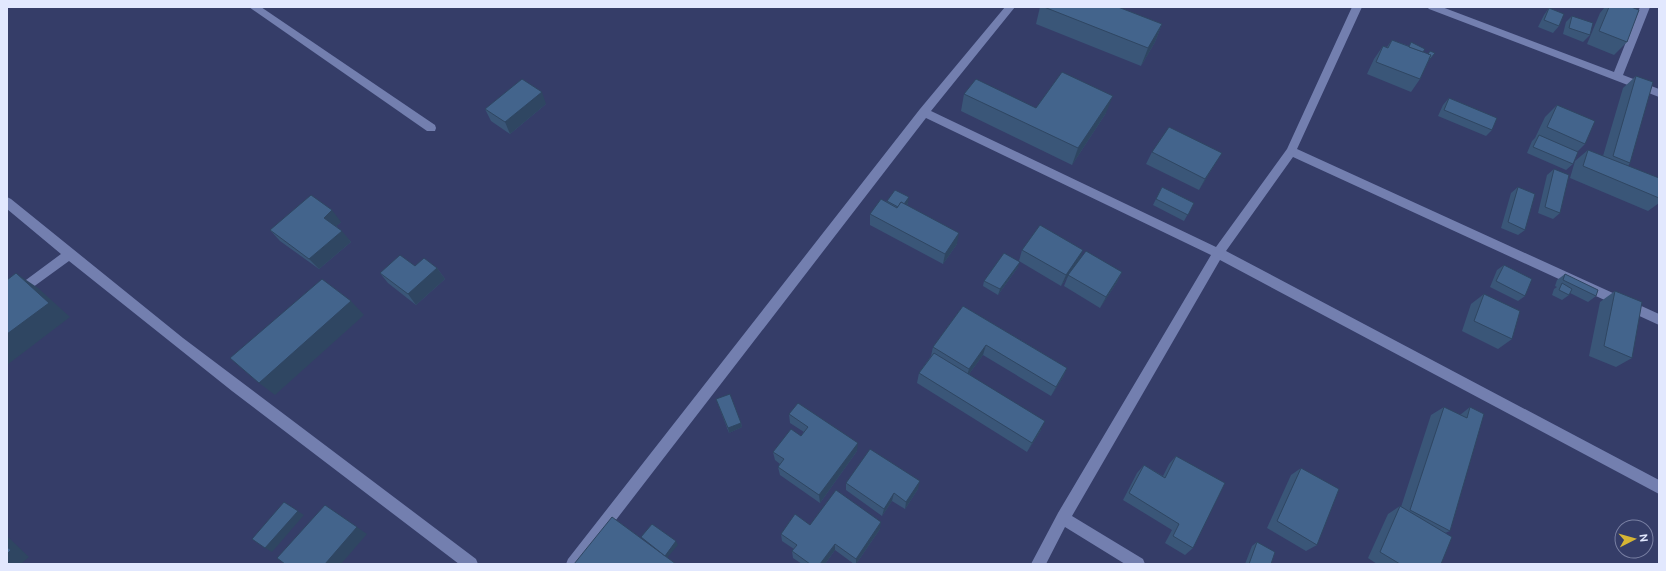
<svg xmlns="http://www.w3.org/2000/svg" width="1666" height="571" viewBox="0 0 1666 571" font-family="Ubuntu,sans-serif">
<rect width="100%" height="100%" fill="#353d68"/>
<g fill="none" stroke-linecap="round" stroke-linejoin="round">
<!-- minor -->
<g fill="#737faf" fill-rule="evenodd">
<path d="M249,7H261L435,125L436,128L435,131H427Z"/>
<path d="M1005,7H1015L931,111L1216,247L1287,149L1352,7H1362L1297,149L1659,314V325L1293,157L1226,251L1659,480V494L1220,260L1072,516L1143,559L1145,564H1125L1065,527L1046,564H1031L1058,513L1211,255L926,118L582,564H566L568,559L920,109Z"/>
<path d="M1427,7H1442L1614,72L1640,7H1650L1623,75L1659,89V97L1429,9Z"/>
<path d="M7,197L11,199L183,338L476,559L478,564H459L232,391L69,261L7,306V294L61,254L7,209Z"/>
</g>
</g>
<!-- wall -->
<g fill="#3a5678">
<path d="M1040,7H1118L1162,24L1155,42L1141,66L1036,24Z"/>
<path d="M1605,7H1631L1627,42L1614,55L1587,44L1600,13Z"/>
<path d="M1549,8L1559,26L1553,33L1538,27L1544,15Z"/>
<path d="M1572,16L1590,35L1583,42L1563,34L1566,22Z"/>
<path d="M1392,40L1409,46L1411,42L1423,52L1430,59L1427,63L1420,79L1411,92L1367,74L1374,59L1383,46L1387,47Z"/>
<path d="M1636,76L1630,163L1628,166L1659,178V203L1648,211L1570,178L1575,161L1588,150L1603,156L1623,88Z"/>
<path d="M964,94L1036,108L1106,113L1072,165L961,111Z"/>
<path d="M1449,98L1492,130L1486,136L1438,116L1443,105Z"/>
<path d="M546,104L510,134L491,121L485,109Z"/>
<path d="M1557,105L1585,144L1577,152L1573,164L1566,170L1527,153L1532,141L1535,138L1545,117Z"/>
<path d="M1152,152L1215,164L1199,190L1146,164Z"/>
<path d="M1554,169L1560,213L1553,219L1538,213L1547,175Z"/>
<path d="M1518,187L1525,230L1518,235L1501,228L1511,193Z"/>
<path d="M1156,199L1194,203L1184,221L1153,205Z"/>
<path d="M887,201L908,203L907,205L957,244L943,264L870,225V214L886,202Z"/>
<path d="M341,222L336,226L351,242L319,269L280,241L270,230Z"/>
<path d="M1022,250H1083L1079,260L1122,272L1117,282L1100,308L1064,286L1068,276L1061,286L1019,261Z"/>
<path d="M1504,265L1525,296L1518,301L1490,287L1497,270Z"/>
<path d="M415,266L437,268L445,279L416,305L388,283L380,273Z"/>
<path d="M1018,267L998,295L983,286L984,281Z"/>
<path d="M1565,274L1596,296L1588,302L1570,293L1569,295L1562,300L1552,295L1554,289L1557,287L1555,286L1557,280Z"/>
<path d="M1615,291L1632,358L1616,367L1589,356L1600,302Z"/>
<path d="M1484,294L1512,339L1498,349L1462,331L1471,304Z"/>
<path d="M963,306L1067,368L1063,377L1051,396L983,355L969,374L1041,430L1027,452L917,383L919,373L931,356L933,347Z"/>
<path d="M716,399L741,423L742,427L729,433Z"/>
<path d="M1444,407L1460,415L1470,407L1450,531L1445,533L1441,564H1377L1368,558L1388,514L1400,506L1401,507L1431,415Z"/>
<path d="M789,414L857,451L820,503L780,475L778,467L780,464L775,460L773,452L801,436L804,432L790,423Z"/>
<path d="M1176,456L1193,548L1185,555L1165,543L1172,530L1123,500L1137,473L1144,465L1163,476L1169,464Z"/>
<path d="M1301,468L1317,545L1306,551L1267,528L1291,475Z"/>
<path d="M846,483L918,489L905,509L892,501L882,516L846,490Z"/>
<path d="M810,525L880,529L856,564H854L835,550L825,564H802L793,558L792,551L794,549L782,541L781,534Z"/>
<path d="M1257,542L1271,564H1245L1252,546Z"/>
</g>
<!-- shaded-wall -->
<g fill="#2f4662">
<path d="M1162,24L1155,42L1141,66L1148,48Z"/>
<path d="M542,92L546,104L510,134L505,122Z"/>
<path d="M1113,96L1106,113L1072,165L1078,148Z"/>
<path d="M1222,153L1215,164L1199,190L1205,179Z"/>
<path d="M909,197L908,203L900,214L901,208Z"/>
<path d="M332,210L341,222L333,229L324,218Z"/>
<path d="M342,231L351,242L319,269L309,259Z"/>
<path d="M959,233L957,244L943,264L945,254Z"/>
<path d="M1083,250L1079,261L1061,286L1066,275Z"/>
<path d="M1020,262L1018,267L998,295L1000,289Z"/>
<path d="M437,268L445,279L416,305L408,294Z"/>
<path d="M1122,272L1117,282L1100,308L1106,297Z"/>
<path d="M16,273L38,288L70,317L7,365V334Z"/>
<path d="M351,301L364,315L275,395L259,383Z"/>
<path d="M986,345L983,355L966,378L969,369Z"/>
<path d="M1067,368L1063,377L1051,396L1056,387Z"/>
<path d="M1045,421L1041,430L1027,452L1032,443Z"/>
<path d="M741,423L742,427L729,433L728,428Z"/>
<path d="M858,443L857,451L820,503L819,495Z"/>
<path d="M920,481L918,489L905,509L906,502Z"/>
<path d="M894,493L892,501L882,516L884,509Z"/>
<path d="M284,502L304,515L272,552L265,548Z"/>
<path d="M325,505L367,534L341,564H325Z"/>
<path d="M881,522L880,529L856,564V559Z"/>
<path d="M7,536L29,557L21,564H7Z"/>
<path d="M676,541L678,545L666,559L665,556Z"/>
<path d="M835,544V550L825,564H820Z"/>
</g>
<!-- building -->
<g fill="#43648c" stroke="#2f4662">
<path d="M1044,7H1118L1162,24L1148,48Z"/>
<path d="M1609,7H1631L1639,10L1627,42L1599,31Z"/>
<path d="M1549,8L1564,14L1559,26L1544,20Z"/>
<path d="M1572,16L1593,23L1590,35L1569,28Z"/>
<path d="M1392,40L1431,55L1420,79L1376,62L1383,46L1388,48Z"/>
<path d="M1411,42L1425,49L1423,52L1409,47Z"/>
<path d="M1430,51L1435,53L1430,59H1429L1431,55L1428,54Z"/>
<path d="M1062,72L1113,96L1078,148L964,94L976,79L1036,108Z"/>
<path d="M1636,76L1653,82L1630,163L1613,156Z"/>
<path d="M522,79L542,92L505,122L485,109Z"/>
<path d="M1449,98L1497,118L1492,130L1444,110Z"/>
<path d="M1557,105L1595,121L1585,144L1547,127Z"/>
<path d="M1169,127L1222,153L1205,179L1152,152Z"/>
<path d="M1539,135L1578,152L1573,164L1533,147Z"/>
<path d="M1588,150L1659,178V198L1583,166Z"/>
<path d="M1554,169L1569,175L1560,213L1545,207Z"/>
<path d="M1162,187L1194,203L1188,215L1156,199Z"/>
<path d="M1518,187L1535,194L1525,230L1508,222Z"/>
<path d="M895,190L909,197L904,204L901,202L898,207L887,201Z"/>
<path d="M311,195L332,210L324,218L342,231L309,259L270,230Z"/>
<path d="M881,199L897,208L901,202L959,233L945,254L870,214Z"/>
<path d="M1040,225L1083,250L1066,275L1022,250Z"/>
<path d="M1086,251L1122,272L1106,297L1068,275Z"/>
<path d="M1004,253L1020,262L1000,289L984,281Z"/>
<path d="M400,255L415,266L424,258L437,268L408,294L380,273Z"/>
<path d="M1504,265L1532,279L1525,296L1496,281Z"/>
<path d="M16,273L49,303L7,334V280Z"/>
<path d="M1565,274L1598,290L1596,296L1563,280Z"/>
<path d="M322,279L351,301L259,383L230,358Z"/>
<path d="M1562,283L1572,289L1569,295L1559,290Z"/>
<path d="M1615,291L1642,302L1632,358L1604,346Z"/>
<path d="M1484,294L1520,311L1512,339L1474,321Z"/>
<path d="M963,306L1067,368L1056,387L986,345L969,369L933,347Z"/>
<path d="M934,353L1045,421L1032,443L919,373Z"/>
<path d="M730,394L741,423L728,428L716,399Z"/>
<path d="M798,403L858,443L819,495L778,467L784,459L773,452L791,429L801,436L808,427L789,414Z"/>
<path d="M1444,407L1467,418L1470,407L1484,414L1450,531L1410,510Z"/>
<path d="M870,449L920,481L906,502L894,493L884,509L846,483Z"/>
<path d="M1176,456L1225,483L1193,548L1173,536L1179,524L1129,493L1144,465L1165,478Z"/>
<path d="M1301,468L1339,489L1317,545L1277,521Z"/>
<path d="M836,490L881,522L856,559L835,544L820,564H810L792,551L797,545L781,534L795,514L810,525Z"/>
<path d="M284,502L298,511L265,548L252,539Z"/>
<path d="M325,505L357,527L325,564H285L277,558Z"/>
<path d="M1400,506L1452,537L1441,564H1400L1380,552Z"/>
<path d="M612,517L676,564H574Z"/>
<path d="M652,524L676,541L665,556L641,537Z"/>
<path d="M1257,542L1275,552L1271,564H1249Z"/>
<path d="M7,547L11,550L7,554Z"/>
</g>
<!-- border -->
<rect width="1666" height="571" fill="none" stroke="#e2e8fe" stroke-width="16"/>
<!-- north arrow -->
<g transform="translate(1634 539) rotate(84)"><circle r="19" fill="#353d68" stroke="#7a81a4"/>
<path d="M0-3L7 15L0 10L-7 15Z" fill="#d6b534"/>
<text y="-6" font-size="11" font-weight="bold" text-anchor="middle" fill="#e2e8fe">N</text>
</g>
</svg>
